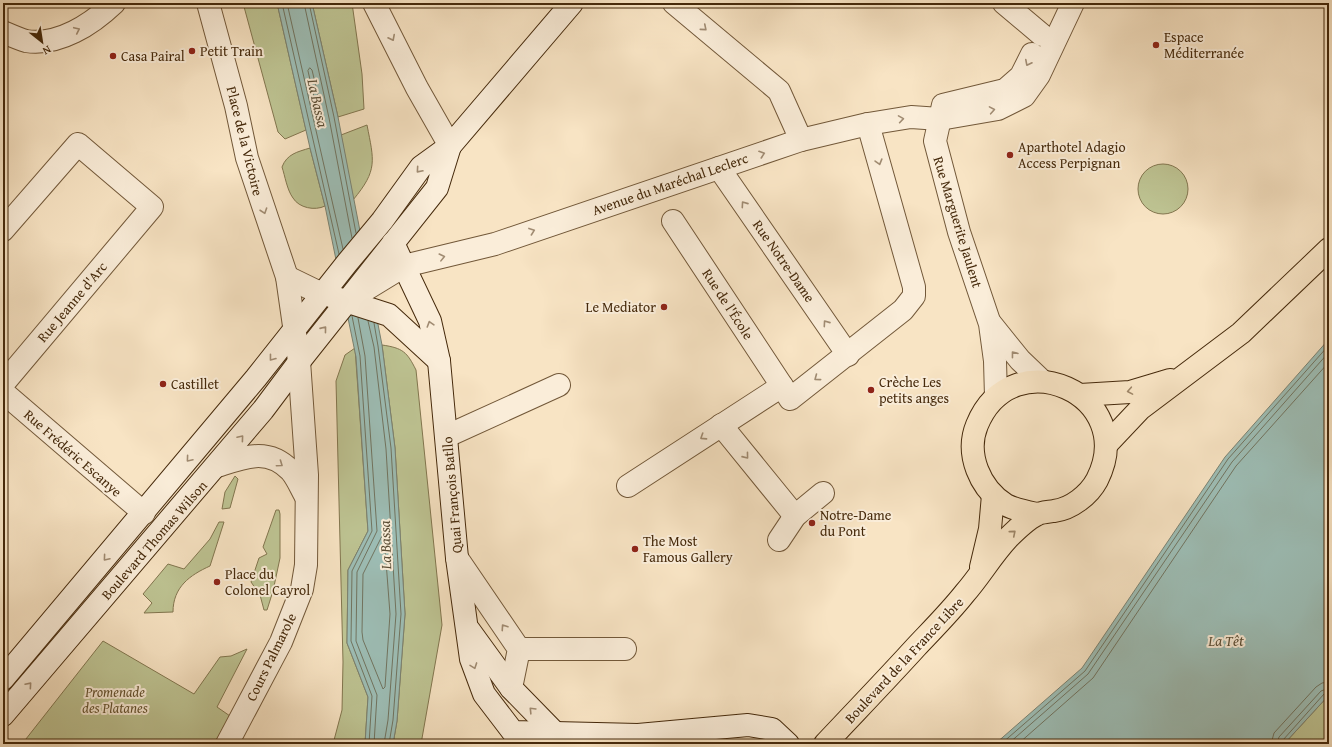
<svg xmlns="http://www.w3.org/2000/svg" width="1332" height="747" viewBox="0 0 1332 747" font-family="'Gentium Book Plus',serif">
<rect width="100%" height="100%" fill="#f8e4c4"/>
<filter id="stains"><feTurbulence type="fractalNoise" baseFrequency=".005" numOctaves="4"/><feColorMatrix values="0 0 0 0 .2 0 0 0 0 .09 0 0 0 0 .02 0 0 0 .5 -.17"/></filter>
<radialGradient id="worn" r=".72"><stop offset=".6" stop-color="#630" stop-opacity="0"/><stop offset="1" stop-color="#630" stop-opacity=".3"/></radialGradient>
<!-- green -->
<g fill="#bec493" stroke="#82764f">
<path d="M243,3H277L306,130L285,139L278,132Z"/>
<path d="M312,3H352L362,74L364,109L338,117Z"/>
<path d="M367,125C374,161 378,170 353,200L341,135Z"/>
<path d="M310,148L325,206C315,211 299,208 293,198C287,190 285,176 282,167C287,154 297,152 310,148Z"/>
<circle cx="1163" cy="189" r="25"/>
<path d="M382,345C403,348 407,352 416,370L442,625L421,744H393L397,721L405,614L395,448Z"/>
<path d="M355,348L368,531L348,570L347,643L368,697L365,744H333L342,710L343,662L336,381L345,355Z"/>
<path d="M235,476L238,479L230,508L222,509L225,492Z"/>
<path d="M276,510H279L280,514V558L273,591L267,610H264L260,595L251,582L259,558L267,554L263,547Z"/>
<path d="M219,522H224L210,566C190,575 173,587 173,612L144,613L152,603L143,594L168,564L184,569L210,539Z"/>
<path d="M103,641L194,694L220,657L231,656L247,649L217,707L230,716L214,744H22Z"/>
<path d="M1329,695V744H1284Z"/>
</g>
<!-- water -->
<g fill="#9dbeb6" stroke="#7a8272">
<path d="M277,3H312L338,117L382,345L395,448L405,614L397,721L393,744H365L368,697L347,643L348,570L368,531L356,357L325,206L310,148Z"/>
<path d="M1329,339V695L1284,744H995L1082,668L1225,457Z"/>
</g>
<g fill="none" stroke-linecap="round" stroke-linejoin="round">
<!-- shore -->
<g stroke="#717460" stroke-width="1">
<path d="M282,3L339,254"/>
<path d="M287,3L343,249"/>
<path d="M304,3L329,118L352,238"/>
<path d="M309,3L334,117L356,233"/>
<path d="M310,68L312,70L324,120L325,126L323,128L321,127L308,71Z"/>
<path d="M352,316L360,356L372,531L352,571L351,641L372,696L369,744"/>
<path d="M358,318L365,356L377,531L357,572L356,641L377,695L374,744"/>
<path d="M368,321L374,347L386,449L396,614L388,720L384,744"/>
<path d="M374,323L378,346L391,448L401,614L393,720L389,744"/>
<path d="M384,535L390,614L385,687L383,689L363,640L362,632L363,574L382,536Z"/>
<path d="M1001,744L1085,671L1228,459L1329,345"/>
<path d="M1008,744L1088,674L1232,462L1329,352"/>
<path d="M1018,744L1093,678L1236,466L1329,362"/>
<path d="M1271,744L1274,733L1316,687L1322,683L1329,682"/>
<path d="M1277,744L1279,737L1321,691L1329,688"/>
<path d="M1282,744L1283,740L1324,694L1329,693"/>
</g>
<!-- minor casing -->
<g stroke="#725839" stroke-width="24">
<g id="minor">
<path d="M208,3L236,106L247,158L287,277L299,361L307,475L306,565L302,589L281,642L227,744"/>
<path d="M374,3L417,88L450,146"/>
<path d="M674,3L779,91L801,140"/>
<path d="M1004,3L1042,35"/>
<path d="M3,32C10,35 19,39 26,41C59,46 92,24 114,3"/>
<path d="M719,168L848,355"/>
<path d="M673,221L782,386"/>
<path d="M3,230L78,144L152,207L3,384"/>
<path d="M287,277L322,294"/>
<path d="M3,392L144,513"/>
<path d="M721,425L795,516"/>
<path d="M447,436L559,385"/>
<path d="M217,466C245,457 268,447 291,471C297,478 301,488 305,495"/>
<path d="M628,486L782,386L790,399L903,310L914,296V287L868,124"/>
<path d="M779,540L795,516L823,493"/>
<path d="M457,558L519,649L511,688"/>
<path d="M519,649H625"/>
</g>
</g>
<!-- tertiary casing -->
<g stroke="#725839" stroke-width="24">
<g id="tertiary">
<path d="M350,299L404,266L495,244L801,140L868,124L911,117L940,119L998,109L1024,96L1039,75L1073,3"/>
<path d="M991,324L1020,360L1042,381"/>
<path d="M996,397L995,361L990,324L959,232L935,141L943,105L1005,90L1021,76L1032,54"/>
</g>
</g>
<!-- secondary casing -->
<g stroke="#45290b" stroke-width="24">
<g id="secondary">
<path d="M393,243L430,321L439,361L457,558L471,659L484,694L513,732L638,735L748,725L772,729L788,744"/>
<path d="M333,297L389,315L439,361"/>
<path d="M469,630L511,688L554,732"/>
<path d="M3,679L256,378L347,263L382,221L421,167L450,146L572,3"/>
<path d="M3,715L263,410L302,358L437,188L450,146"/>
</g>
</g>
<!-- primary casing -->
<g stroke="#45290b" stroke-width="24">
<g id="primary">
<path d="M1080,395L1130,392L1170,380"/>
<path d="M1106,445L1140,409L1241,333L1329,249"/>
<path d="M981,567L990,529L993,495"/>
<path d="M825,744C855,712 886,680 916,647C932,630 950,612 965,593C980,576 992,555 1008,538C1016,530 1026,520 1036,515C1041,512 1048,512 1054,511C1071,509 1089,495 1097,480C1140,395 1013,338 977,425C965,454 980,489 1006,505C1016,510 1027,512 1037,514"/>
</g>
</g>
<!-- minor -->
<use href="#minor" stroke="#faedd9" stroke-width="22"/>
<!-- tertiary -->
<use href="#tertiary" stroke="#faedd9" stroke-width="22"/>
<!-- secondary -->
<use href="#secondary" stroke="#faedd9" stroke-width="22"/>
<!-- primary -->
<use href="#primary" stroke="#f8e4c4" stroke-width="22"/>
</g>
<!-- one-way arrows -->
<defs><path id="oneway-chevron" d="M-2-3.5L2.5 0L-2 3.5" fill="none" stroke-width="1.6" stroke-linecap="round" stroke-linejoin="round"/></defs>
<g stroke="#a08b72">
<use href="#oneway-chevron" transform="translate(704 28) rotate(40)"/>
<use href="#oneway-chevron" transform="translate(77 30) rotate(-25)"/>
<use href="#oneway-chevron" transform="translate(392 38) rotate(63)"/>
<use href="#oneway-chevron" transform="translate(1028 63) rotate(117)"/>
<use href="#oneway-chevron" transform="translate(992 110) rotate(-10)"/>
<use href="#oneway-chevron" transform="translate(901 119) rotate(-9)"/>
<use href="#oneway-chevron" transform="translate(762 154) rotate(-19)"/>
<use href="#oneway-chevron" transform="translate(879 162) rotate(74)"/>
<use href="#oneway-chevron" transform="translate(419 170) rotate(131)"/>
<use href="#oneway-chevron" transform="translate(744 204) rotate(-125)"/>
<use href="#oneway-chevron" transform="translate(264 211) rotate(71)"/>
<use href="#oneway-chevron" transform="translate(532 231) rotate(-20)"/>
<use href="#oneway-chevron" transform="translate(442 257) rotate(-14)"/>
<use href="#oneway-chevron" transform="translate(826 323) rotate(-125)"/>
<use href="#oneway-chevron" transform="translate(430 324) rotate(-107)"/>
<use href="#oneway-chevron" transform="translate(324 329) rotate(-51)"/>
<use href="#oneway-chevron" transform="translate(1014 354) rotate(-128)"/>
<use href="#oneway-chevron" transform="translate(272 358) rotate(128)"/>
<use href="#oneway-chevron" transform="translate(817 378) rotate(143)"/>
<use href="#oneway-chevron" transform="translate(703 437) rotate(147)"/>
<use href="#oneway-chevron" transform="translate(241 438) rotate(-50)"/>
<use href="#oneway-chevron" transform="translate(746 456) rotate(51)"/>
<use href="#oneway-chevron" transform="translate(189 459) rotate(130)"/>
<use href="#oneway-chevron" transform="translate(280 464) rotate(35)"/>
<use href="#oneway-chevron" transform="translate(106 558) rotate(130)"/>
<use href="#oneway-chevron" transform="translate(504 627) rotate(-124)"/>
<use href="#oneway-chevron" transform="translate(474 666) rotate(70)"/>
<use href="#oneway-chevron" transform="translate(29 685) rotate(-49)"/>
<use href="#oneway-chevron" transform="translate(532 710) rotate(-134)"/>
</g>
<g stroke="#9e8668">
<use href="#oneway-chevron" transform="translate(1130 391) rotate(170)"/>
<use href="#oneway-chevron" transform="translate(1013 533) rotate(-40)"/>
</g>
<!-- markers -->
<g fill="#8f2418" stroke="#faedd9" stroke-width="1.5">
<circle cx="1156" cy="45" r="4"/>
<circle cx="192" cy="51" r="4"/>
<circle cx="113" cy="56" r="4"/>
<circle cx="1010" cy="155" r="4"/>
<circle cx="664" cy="307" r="4"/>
<circle cx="163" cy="384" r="4"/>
<circle cx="871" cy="390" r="4"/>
<circle cx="812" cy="523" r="4"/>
<circle cx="635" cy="549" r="4"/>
<circle cx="217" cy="582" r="4"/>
</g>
<g text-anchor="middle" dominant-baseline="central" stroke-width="4" stroke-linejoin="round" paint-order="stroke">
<!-- poi labels -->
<g font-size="14" fill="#45290b" stroke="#faedd9" text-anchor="start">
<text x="1164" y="37">Espace<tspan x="1164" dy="16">Méditerranée</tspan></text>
<text x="200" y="51">Petit Train</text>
<text x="121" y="56">Casa Pairal</text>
<text x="1018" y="147">Aparthotel Adagio<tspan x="1018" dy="16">Access Perpignan</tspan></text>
<text x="656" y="307" text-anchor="end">Le Mediator</text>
<text x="879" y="382">Crèche Les<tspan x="879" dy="16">petits anges</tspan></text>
<text x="171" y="384">Castillet</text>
<text x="820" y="515">Notre-Dame<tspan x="820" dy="16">du Pont</tspan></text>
<text x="643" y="541">The Most<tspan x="643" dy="16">Famous Gallery</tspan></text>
<text x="225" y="574">Place du<tspan x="225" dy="16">Colonel Cayrol</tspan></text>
</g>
<!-- street labels -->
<g font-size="14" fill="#45290b" stroke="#faedd9">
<text transform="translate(245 141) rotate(76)">Place de la Victoire</text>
<text transform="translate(670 184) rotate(-19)">Avenue du Maréchal Leclerc</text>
<text transform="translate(958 222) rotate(73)">Rue Marguerite Jaulent</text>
<text transform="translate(784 261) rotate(55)">Rue Notre-Dame</text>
<text transform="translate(72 302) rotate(-50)">Rue Jeanne d'Arc</text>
<text transform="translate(728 304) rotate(57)">Rue de l'École</text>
<text transform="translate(73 453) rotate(41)">Rue Frédéric Escanye</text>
<text transform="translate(452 495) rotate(-95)">Quai François Batllo</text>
<text transform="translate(154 540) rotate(-49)">Boulevard Thomas Wilson</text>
<text transform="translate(271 657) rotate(-64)">Cours Palmarole</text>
<text transform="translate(904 660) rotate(-47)">Boulevard de la France Libre</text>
</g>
<!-- park labels -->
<g font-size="14" font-style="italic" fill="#63502d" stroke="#faedd9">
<text x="115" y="692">Promenade<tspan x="115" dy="16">des Platanes</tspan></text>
</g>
<!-- water labels -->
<g font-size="15" font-style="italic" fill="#5b4e36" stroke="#faedd9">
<text transform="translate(318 103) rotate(77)">La Bassa</text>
<text transform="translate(385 545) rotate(-92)">La Bassa</text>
<text x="1226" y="640">La Têt</text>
</g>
</g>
<!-- margin -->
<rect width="1332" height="747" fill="none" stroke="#f8e4c4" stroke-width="16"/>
<rect x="4" y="4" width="1324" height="739" fill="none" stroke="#45290b" stroke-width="2"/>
<rect x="8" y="8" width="1316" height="731" fill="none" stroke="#45290b"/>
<!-- north arrow -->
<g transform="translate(42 42) rotate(150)" stroke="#faedd9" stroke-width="3" paint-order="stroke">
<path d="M0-3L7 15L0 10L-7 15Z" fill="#45290b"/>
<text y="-6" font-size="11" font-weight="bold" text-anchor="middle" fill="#45290b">N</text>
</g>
<rect width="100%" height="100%" filter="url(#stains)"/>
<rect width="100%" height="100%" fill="url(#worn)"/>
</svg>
